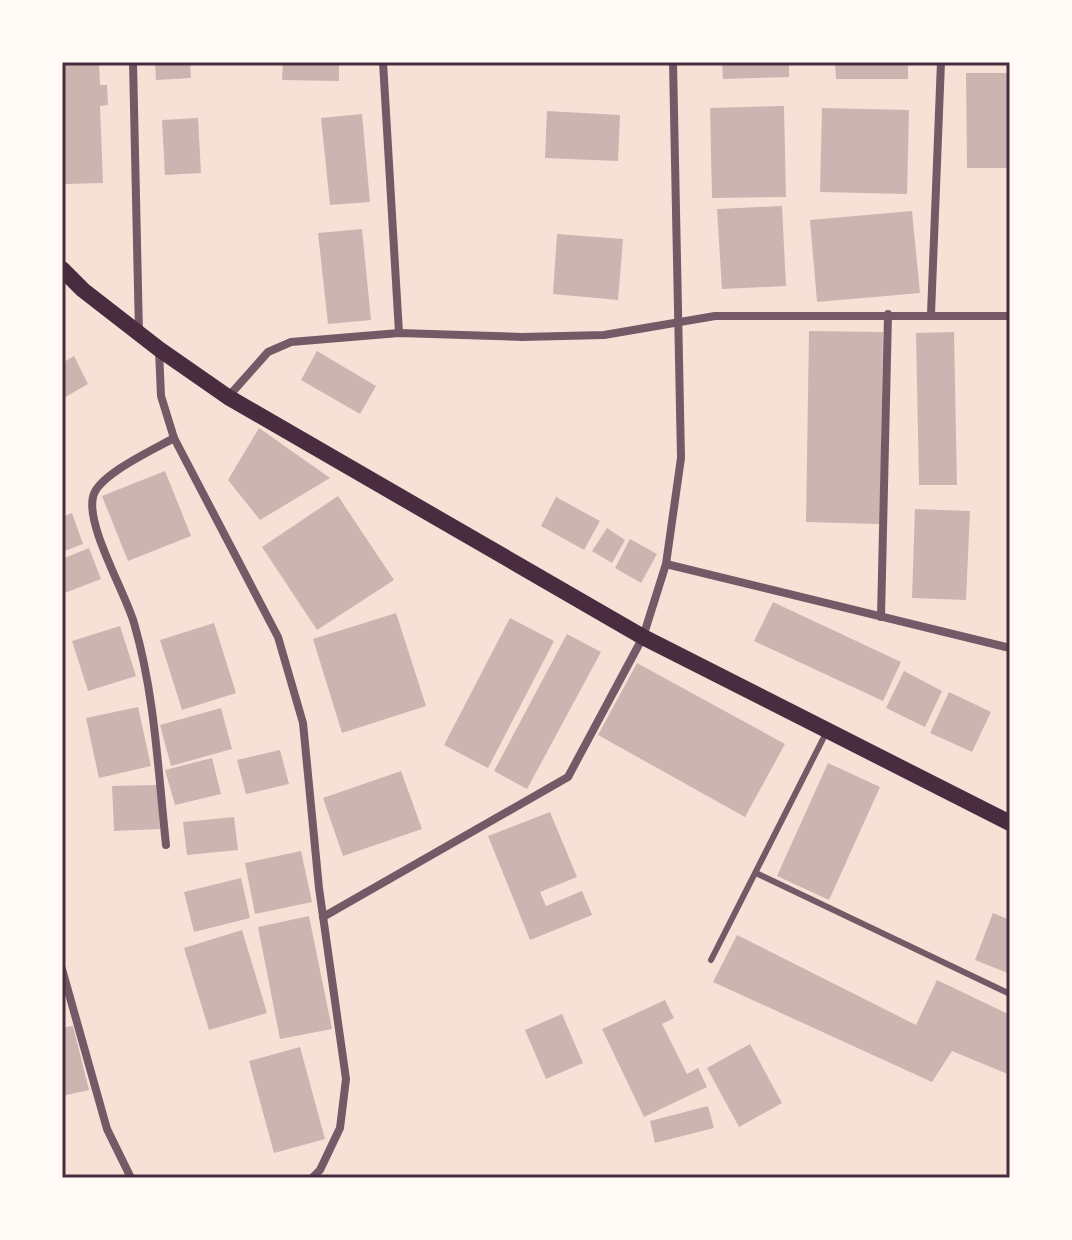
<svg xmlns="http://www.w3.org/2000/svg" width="1072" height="1240" viewBox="0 0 1072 1240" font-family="'Varela Round',sans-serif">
<rect width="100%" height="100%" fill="#f7e1d7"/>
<!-- building -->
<g fill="#ccb4b1">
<path d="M62,62H99L100,85H107L108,105L100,106L103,183L65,184Z"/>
<path d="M155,62H190L191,78L156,80Z"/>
<path d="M283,62H339V81L282,80Z"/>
<path d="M722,62H789V77L723,79Z"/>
<path d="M835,62H908V79H836Z"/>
<path d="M966,73H1010V168H967Z"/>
<path d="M784,106L786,197L712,198L710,108Z"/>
<path d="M822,108L909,110L907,194L820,192Z"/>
<path d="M547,111L620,115L618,161L545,158Z"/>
<path d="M362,114L370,202L330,205L321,118Z"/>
<path d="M198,118L201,173L165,175L162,120Z"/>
<path d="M782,206L786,286L722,289L717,209Z"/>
<path d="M912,211L920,293L817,302L810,220Z"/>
<path d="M362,229L371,320L328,324L318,233Z"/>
<path d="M557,234L623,239L618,300L553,294Z"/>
<path d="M809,331L883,332L880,524L806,522Z"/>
<path d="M954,332L957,485H919L916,333Z"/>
<path d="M317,351L376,386L360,414L301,380Z"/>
<path d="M74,356L88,384L62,399V363Z"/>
<path d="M259,428L330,478L260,520L228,480Z"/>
<path d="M165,471L191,536L128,561L102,496Z"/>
<path d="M338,496L394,580L317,630L262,547Z"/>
<path d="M556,497L600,521L584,550L541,526Z"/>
<path d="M915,509L970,511L966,600L912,598Z"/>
<path d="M72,513L83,544L62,552V517Z"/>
<path d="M607,528L625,540L612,563L592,551Z"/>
<path d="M630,539L657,554L641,583L615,568Z"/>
<path d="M89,548L101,579L62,594V559Z"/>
<path d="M773,602L901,662L883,701L754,641Z"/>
<path d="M396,613L426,706L342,733L313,639Z"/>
<path d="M510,618L554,641L488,768L444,745Z"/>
<path d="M214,623L236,693L182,710L160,640Z"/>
<path d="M120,626L136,676L88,691L72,641Z"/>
<path d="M567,634L601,652L527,789L494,771Z"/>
<path d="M637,663L785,744L745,817L598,735Z"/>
<path d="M904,671L942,691L925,727L886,708Z"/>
<path d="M949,692L991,712L972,752L930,733Z"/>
<path d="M138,707L151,766L99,778L86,718Z"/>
<path d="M221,708L232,749L171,766L160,725Z"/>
<path d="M280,750L289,784L246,794L237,760Z"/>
<path d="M212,758L221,794L175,805L165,770Z"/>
<path d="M828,763L880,787L829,900L777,876Z"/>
<path d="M401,771L422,829L343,856L323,798Z"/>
<path d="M158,785L160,829L114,831L112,786Z"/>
<path d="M550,812L577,877L540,892L546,906L582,891L592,915L530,940L488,836Z"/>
<path d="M234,817L238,850L187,855L183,822Z"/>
<path d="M301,851L312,902L255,914L245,863Z"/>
<path d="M241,878L250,918L194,932L184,892Z"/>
<path d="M993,913L1010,920V974L975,960Z"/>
<path d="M309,916L332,1029L280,1039L258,927Z"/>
<path d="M242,930L267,1013L209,1030L184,948Z"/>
<path d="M737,935L916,1025L937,980L1010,1015V1075L952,1051L932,1082L713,982Z"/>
<path d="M665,1000L674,1018L662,1024L687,1074L698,1068L707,1087L644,1117L602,1029Z"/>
<path d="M562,1014L583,1063L546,1079L525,1030Z"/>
<path d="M73,1026L89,1090L62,1096V1028Z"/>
<path d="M750,1044L782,1103L739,1127L707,1068Z"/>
<path d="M300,1047L325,1139L274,1153L249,1061Z"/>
<path d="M708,1106L714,1128L655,1143L650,1121Z"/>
</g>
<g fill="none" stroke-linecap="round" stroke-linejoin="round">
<!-- service -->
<g stroke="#755966" stroke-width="6">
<path d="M756,873L1010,994"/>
<path d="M711,960L826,733"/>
</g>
<!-- minor -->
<g stroke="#755966" stroke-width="8">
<path d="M133,62L139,333"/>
<path d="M383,62L399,333"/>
<path d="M931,314L941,62"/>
<path d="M159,350L161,396L174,438L278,637L303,723L319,888L346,1079L340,1128L320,1170L312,1178"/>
<path d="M228,397L268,352L291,342L399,333L522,337L604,335L715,316H1010"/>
<path d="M666,564L1010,648"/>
<path d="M881,617L888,314"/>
<path d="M166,845C158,771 155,695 134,623C125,592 86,526 93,497C97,475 155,449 174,438"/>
<path d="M323,917L568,777L643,637L666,564L681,458L673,62"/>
<path d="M62,969L107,1129L131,1178"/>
</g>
<!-- secondary -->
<path stroke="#4a2c40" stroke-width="16" d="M62,269L83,290L159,349L228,397L643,637L1010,823"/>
</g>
<!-- border -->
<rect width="1072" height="1240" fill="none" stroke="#fffaf5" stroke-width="128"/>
<rect x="64" y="64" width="944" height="1112" fill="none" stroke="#4a2c40" stroke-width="3"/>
</svg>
